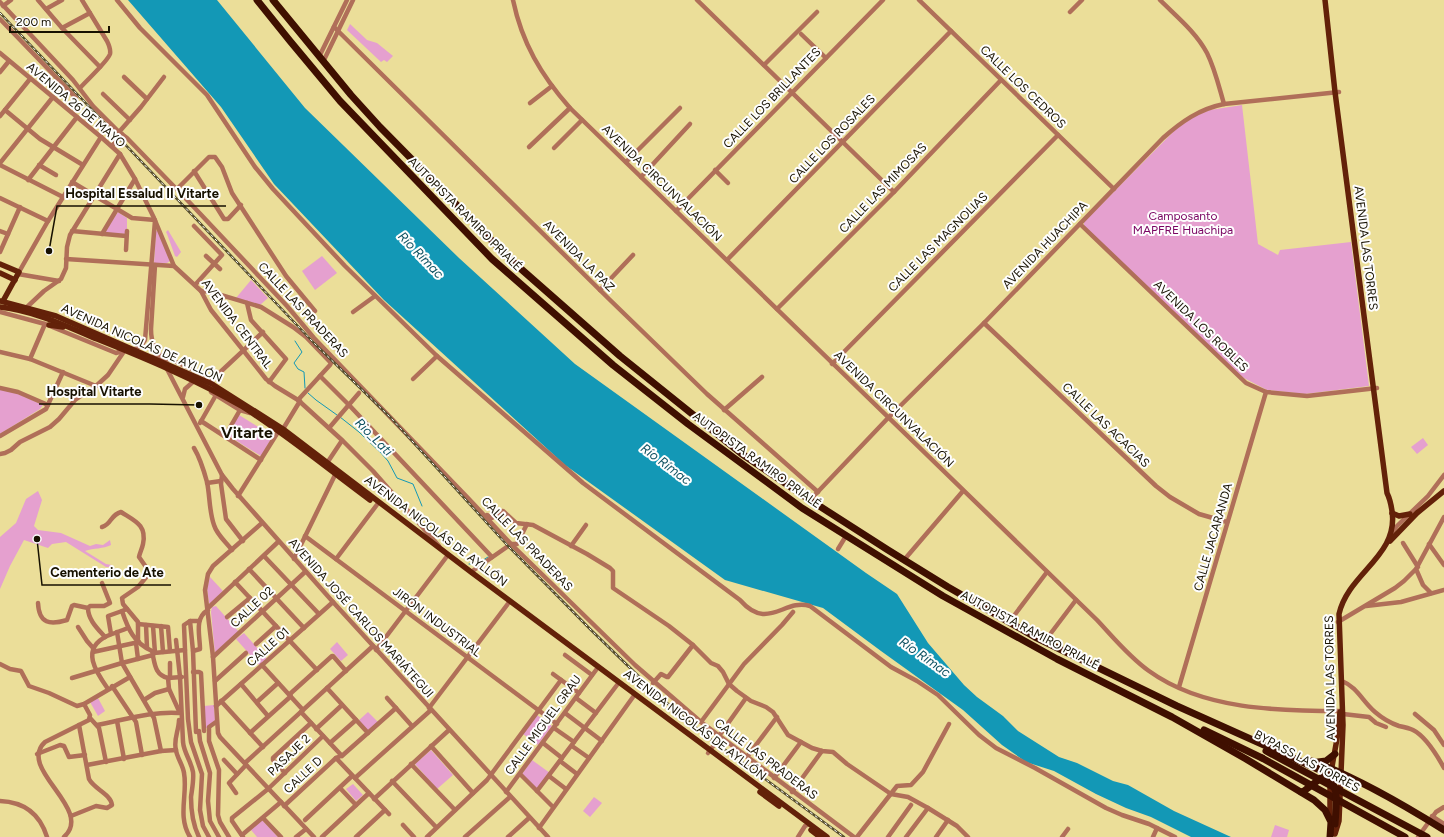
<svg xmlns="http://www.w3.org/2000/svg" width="1444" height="837" viewBox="0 0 1444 837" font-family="Figtree,sans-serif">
<rect width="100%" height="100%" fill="#ebde99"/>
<!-- green -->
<g fill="#e5a0cf">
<path d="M350,24L367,40L377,43L393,56L387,62L384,60L381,62L347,30Z"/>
<path d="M1242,105L1258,244L1278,255L1280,250L1351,242L1369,386L1305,394L1267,390L1240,376L1084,227V222L1177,128L1195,116L1210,110Z"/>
<path d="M118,212L127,218V231L125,234L104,233Z"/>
<path d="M168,230L181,252L177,257L175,256L167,234L166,232Z"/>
<path d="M156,231H158L170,261L167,263H154Z"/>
<path d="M322,256L337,273L315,290L302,271Z"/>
<path d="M251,280L268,298L260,305L236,298Z"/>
<path d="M0,389L16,393L43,405L40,409L0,434Z"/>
<path d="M239,415L273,436L261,456L227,435Z"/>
<path d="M1423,438L1428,445L1417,454L1411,447Z"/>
<path d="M38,491L42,500L34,526L38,530L61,533L90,546L96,544L103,545L110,540L111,545C103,549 94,548 85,551L106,564L112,565V567H106L66,542L52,544L48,548L24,540L10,566L0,589V537L16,523L26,499Z"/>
<path d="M210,577L223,591L211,603H209L207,589Z"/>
<path d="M216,606L239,632L215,654L211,612L212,607Z"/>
<path d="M244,633L267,659L259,665L236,639Z"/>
<path d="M337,642L348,655L341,661L330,649Z"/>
<path d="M98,698L105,711L98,716L90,702Z"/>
<path d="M214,705L215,720L207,728H205L204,706Z"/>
<path d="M368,712L378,722L368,732L358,721Z"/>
<path d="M537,715L552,726L538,745L523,734Z"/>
<path d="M431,750L453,775L437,789L415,764Z"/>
<path d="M532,760L550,773L537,790L522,774Z"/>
<path d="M353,784L363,795L356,801L346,789Z"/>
<path d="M594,797L602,803L590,817L583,811Z"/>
<path d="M262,820L278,837H257L251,830Z"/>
<path d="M1275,825L1289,830L1287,837H1271Z"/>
</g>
<!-- water -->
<path fill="#1398b6" d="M128,0H217L305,108L459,258L575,364L866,573L897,594L928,643L964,685L977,697L1003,716L1018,731L1059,757L1077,763L1113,781L1128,785L1174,811L1231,837H1191L1151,817L1126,808L1096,794L1054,771L1026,762L1002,745L963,710L881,651L823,608L725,580L565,465L384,300L274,184L221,107Z"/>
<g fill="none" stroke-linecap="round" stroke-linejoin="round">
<!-- stream -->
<g stroke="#1398b6" stroke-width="1">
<path d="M295,341L302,352L294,363L298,369L304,372L305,388"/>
<path d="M308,393L316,400L337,415"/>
<path d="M340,417L359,432L381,453L388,461L397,478L413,484L422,506"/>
<path d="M469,564H477L488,557"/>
</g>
<!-- minor -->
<g stroke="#b06f59" stroke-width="4.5">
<path d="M38,0L62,28L100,67"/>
<path d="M117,0L140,28L207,95L255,167L273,189L345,266L437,356L583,483L740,600C768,632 784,598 810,606L891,667L917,681L938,695L979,735L996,748L1035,768L1106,808L1122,815L1149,824L1175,837"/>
<path d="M513,0C522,43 541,75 570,108L1097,620C1113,637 1129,657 1149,671C1203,710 1278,711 1342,711"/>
<path d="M697,0L894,192"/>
<path d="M919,0L1114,189"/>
<path d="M1160,0C1176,16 1196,32 1207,53C1215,69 1219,87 1224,104"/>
<path d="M0,2L73,80L93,106L119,132L127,138L191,204L287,306L314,338L468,498L511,544L635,665L701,722L854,837"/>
<path d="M3,6L11,0"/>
<path d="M46,9L62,0"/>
<path d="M1070,12L1082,0"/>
<path d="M0,19L76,98"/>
<path d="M334,27L609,299L707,394L818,492"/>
<path d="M62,28L90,13"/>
<path d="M801,34L826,58"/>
<path d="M0,53L101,137L120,154L135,179L154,218L174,266"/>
<path d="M319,57L347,0"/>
<path d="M323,62L353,0"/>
<path d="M764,65L817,12"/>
<path d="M0,72L9,61"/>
<path d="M124,77L147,99"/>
<path d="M80,88C86,81 108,61 110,54C111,49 109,45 107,41L82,0"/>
<path d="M103,94L130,120"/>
<path d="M530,103L552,86"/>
<path d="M5,110L40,139L83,165"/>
<path d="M0,116L30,79"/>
<path d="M119,132L141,107L164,77"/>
<path d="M112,146L122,134"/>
<path d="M529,147L570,108"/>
<path d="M554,148L582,120"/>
<path d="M626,162L680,108"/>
<path d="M0,163L53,97"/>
<path d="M0,165L63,197"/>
<path d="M39,165L56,175"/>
<path d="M715,170L728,183"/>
<path d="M194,171L224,219H228L241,205"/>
<path d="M641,177L690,124"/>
<path d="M28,180L77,117"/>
<path d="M72,182L132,218L155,220"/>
<path d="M177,189L209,157H215L222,167L232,193L286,276L315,311"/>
<path d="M0,198L48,221"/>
<path d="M676,211L883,0"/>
<path d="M1080,224L1246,383L1266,392L1307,396L1377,388"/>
<path d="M194,226L222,255L195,285"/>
<path d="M0,231L8,234"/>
<path d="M72,231L126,236"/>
<path d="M102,234L135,179"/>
<path d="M126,250L127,231"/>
<path d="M0,252L20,207"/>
<path d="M206,256L220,269"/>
<path d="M66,259L174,266L201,291L211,310L266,379L275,386L298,400L343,441L373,471L439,546"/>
<path d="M727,260L951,31"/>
<path d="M155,265L151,329C151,341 154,351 164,358"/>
<path d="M19,272L48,221L101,137"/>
<path d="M18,274L59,281"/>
<path d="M600,290L633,255"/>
<path d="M201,291L211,292L261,307L293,327L306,337L331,363L330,365L298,400"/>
<path d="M247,303L251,320L286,359L269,382"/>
<path d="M27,307L44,291L61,279L66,268L67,247L70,235L120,154"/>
<path d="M777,309L894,192L1001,80"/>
<path d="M0,312L45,324L116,353L125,350"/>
<path d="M353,312L375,296"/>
<path d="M984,323L1156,486L1170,497L1199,514L1227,522"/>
<path d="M133,350L141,346L145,340L155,221"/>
<path d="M0,352L30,359L96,386"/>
<path d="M152,357L172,360L206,376L213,384"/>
<path d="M30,359L45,324"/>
<path d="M832,364L1058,135"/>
<path d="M167,369L222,475L233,489L333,602L548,837"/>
<path d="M320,376L349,405L492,557"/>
<path d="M413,379L437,356"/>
<path d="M210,380L215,377L263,332"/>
<path d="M0,388L18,392L48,405"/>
<path d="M211,392L240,410L250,413"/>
<path d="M183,397L185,389L194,381"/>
<path d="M724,410L762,377"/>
<path d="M201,421L261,460"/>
<path d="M200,423L216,395"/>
<path d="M329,428L359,393"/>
<path d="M283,429L300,401"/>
<path d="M0,436L46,409L63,372"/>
<path d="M225,436L240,410"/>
<path d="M194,448C200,458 204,471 207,482C210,496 209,511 214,525C217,535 226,542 232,550"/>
<path d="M0,454L5,453L11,450L20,442L50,427L59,419L75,400L96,386L108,375L125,350"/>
<path d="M327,463L341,442"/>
<path d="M222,475L221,484L226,519L243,541"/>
<path d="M207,483L221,481"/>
<path d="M238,496L278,432"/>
<path d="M810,500L888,418L984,323L1163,138C1181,122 1199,109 1224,104L1339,92"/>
<path d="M487,515L492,518L500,512L503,511L516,523L533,525L587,554L610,568L613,571V588L669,626L693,645L711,663L718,666L723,672L729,684L737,691L751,701L766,707L773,712L788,735L812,748L822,751L833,752L847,764L891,794L908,797L928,808L957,826L968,837"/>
<path d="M262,523L213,566L208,574L205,590L213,657L218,733L220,737L314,837"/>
<path d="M102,527C112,524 110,515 121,512C135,521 147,525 143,544C142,549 140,552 139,557L146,567L148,575L138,587L122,598L123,604L138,622V641"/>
<path d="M1391,534L1397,526L1428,496L1444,475"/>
<path d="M305,536L557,724"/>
<path d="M1403,543L1418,567"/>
<path d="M1429,544L1444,565"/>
<path d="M571,546L586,525"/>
<path d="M838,549L846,536"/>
<path d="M264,556L319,614"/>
<path d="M294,559L335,475"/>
<path d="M336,559L379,502"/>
<path d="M904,560L963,491"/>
<path d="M249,569L304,628"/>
<path d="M1416,569L1423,585L1431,593"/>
<path d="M471,572L511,544H517L527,524"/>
<path d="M235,582L317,670"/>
<path d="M102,583L110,603L104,606H90L88,608C88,620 98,629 105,637"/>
<path d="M38,603C39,624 50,625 67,620L72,606L74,605L88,608"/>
<path d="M1366,606L1401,602L1444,590"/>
<path d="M208,608L278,542"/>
<path d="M227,617L250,598"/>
<path d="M1013,617L1047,572"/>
<path d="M1338,622L1395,588L1404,581L1416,569L1444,517"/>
<path d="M138,624L168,627L170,651"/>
<path d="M146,625L147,648"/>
<path d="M153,626L155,653"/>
<path d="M161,626L163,652"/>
<path d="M78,627L87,641L94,649"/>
<path d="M117,632L122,663L154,718L161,751"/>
<path d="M1051,633L1076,600"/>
<path d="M111,634L108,616L122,611"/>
<path d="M176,640L180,677L183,742C184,753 191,761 193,772C194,780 192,789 191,797C191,811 193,825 199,837"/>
<path d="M136,643L138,659"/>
<path d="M256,644L276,626"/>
<path d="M185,650L188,719L191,742L202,774L200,810L203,826L209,837"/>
<path d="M376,650L448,555"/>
<path d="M193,651L200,649C200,636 194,618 208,610"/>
<path d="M93,652L139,642"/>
<path d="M154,653L185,650L184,625L190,621"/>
<path d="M565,655L592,675"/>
<path d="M153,656C155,666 156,675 168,678L169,689L179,711"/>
<path d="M213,657L305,572"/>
<path d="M170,663V678"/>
<path d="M0,664L10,669L21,671L29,686L49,693L77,706L84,704L130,677"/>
<path d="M262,665L303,710"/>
<path d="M193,672H199L201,673L204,731"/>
<path d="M553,674L579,693"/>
<path d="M72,678L122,663L153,655L152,651C134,643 128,629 122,611L127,609"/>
<path d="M168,678L182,677"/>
<path d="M215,681L246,653"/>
<path d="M1342,681C1357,687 1363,702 1375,712C1382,718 1390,723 1399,726C1404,727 1409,728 1413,730C1425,736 1438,757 1444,768"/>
<path d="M653,683L661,674L667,677H668L693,645"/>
<path d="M241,684L268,716"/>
<path d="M112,686L136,722L142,755"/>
<path d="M1179,687L1266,392"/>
<path d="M327,688L368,733"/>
<path d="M108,689C96,672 80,649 107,636C114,633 121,631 128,628"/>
<path d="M387,698L412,726"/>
<path d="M576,698L596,713"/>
<path d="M144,700L155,693L169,689"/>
<path d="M221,701L263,747"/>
<path d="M257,702L278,683"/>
<path d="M216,706L333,602"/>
<path d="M429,708L510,601"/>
<path d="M301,712L342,756"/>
<path d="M565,713L602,741"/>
<path d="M1343,714L1369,717L1376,723L1386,727"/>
<path d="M1415,714L1434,730L1444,745"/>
<path d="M90,718L99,728L106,762"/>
<path d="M179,720C179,730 173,740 176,750C177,758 183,765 184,773C188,794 177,816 190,837"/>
<path d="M117,721L124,759"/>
<path d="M216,722L209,727V741L219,770L218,815L220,822L229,837"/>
<path d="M701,722L744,664L782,625L793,612"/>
<path d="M97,725C124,720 152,711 179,713"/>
<path d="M554,728L574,742"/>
<path d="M316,729L342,705"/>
<path d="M199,731L200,741L210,773L208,801L210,821L219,837"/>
<path d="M196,732L193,651L190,621H199"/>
<path d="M250,733L290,697L291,693L332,656H333L346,671"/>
<path d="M719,736L746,698"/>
<path d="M330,743L356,720"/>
<path d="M543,743L562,758"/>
<path d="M431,746L473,793"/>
<path d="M572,746L589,758"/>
<path d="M708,753L720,737"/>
<path d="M37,754L60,745L64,746L69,757L85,755"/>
<path d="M747,757L777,717"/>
<path d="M336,758L389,814"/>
<path d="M224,760L237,774"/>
<path d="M560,761L577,774"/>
<path d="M245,763L373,646"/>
<path d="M411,764L455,810"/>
<path d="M87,765L161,751L176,750"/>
<path d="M285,773L273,760V758L311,723"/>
<path d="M520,774L553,807"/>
<path d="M549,776L566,789"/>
<path d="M355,778L431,710"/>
<path d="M774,778L801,742"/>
<path d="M392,781L436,827"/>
<path d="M340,788L356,805"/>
<path d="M537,791L617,685"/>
<path d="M506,792L596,670"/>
<path d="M792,792L822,751"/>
<path d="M236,793L229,783L246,765"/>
<path d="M374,799L449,730"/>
<path d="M0,801C24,802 40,814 47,837"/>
<path d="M284,806L336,758L343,755L396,708"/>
<path d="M71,816L96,806L107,808L112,805C111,794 94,789 89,779L79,725"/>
<path d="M1432,816L1444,824"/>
<path d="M263,818L281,837"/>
<path d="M305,820L352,776"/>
<path d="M403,825L414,837"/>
<path d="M539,828L633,697"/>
<path d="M242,835L281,802"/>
<path d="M64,837C95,809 16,769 45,742L89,720L90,715L84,704"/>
<path d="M243,837L232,821V818L268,789L323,736"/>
<path d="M296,837L306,829"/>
<path d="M322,837L369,793"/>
<path d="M356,837L385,810"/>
<path d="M427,837L487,780L561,680"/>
<path d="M465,837L510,797"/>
<path d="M508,837L529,818"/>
<path d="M798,837L805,826L809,824"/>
<path d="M857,837L897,786L911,785L923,772L949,724"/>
<path d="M888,837L911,805"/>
<path d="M906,837L928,808"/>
<path d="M936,837L948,820"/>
<path d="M1062,837L1068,829"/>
<path d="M1153,837L1157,828"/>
<path d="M1418,837L1436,812L1444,807"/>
</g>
<!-- major -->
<g stroke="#632109" stroke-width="5.5">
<path d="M1325,0L1335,92L1387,493C1390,499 1391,504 1392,511C1399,556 1348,573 1339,614L1343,725L1339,821L1335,834"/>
<path d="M0,264L19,272L3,301"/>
<path d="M0,273L15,280"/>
<path d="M0,301L56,316L212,384L283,429L471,572L827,837"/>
<path d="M0,307C35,311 66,326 97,339C147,359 197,380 243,407C287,435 328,469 370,500"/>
<path d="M49,325L63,327"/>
<path d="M1392,513L1399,516L1410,514"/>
<path d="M1390,541L1417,513L1444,491"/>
<path d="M1331,772L1337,739L1340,712"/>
<path d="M1330,783V818"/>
<path d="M760,792L779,806"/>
<path d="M811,830L820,837"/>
</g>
<!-- highway -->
<g stroke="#3f0f00" stroke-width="7">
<path d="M257,0L290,41L340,101L492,259L613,365L688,424L802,508L943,596L1057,659L1172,717L1246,759L1314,800L1325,810L1331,822L1330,837"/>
<path d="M273,0L351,95L380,127L512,261L620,356L742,454L810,500L888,550L948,587L1035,637L1177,706L1322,771"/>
<path d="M1204,730L1262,758"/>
<path d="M1312,761C1356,777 1404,805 1444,830"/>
<path d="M1318,762L1326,761L1335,754"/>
<path d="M1301,792L1304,791L1321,778L1341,773"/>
</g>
<!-- rail casing -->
<g stroke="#564d2d" stroke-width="2.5">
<path id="rail" d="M0,13L314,343L391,418L508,546L591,630L660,697L701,732L844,837"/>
</g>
<!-- rail -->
<use href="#rail" stroke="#fefefe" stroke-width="1" stroke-dasharray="3" stroke-linecap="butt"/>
<!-- highway-bridge -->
<g stroke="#3f0f00" stroke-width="7">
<path d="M1266,751L1427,837"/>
<path d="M1262,758L1405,837"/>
<path d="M1322,771C1341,783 1336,805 1335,824"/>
</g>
</g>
<g text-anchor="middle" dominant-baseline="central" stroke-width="4" stroke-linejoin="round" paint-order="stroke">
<!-- street labels -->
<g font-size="12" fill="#171100" stroke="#fefefe">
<text transform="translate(1023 87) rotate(44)">CALLE LOS CEDROS</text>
<text transform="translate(772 98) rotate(-46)">CALLE LOS BRILLANTES</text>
<text transform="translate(76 105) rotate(40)">AVENIDA 26 DE MAYO</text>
<text transform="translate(832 139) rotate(-46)">CALLE LOS ROSALES</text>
<text transform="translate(662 183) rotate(44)">AVENIDA CIRCUNVALACIÓN</text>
<text transform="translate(883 188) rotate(-46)">CALLE LAS MIMOSAS</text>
<text transform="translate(465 214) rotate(45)">AUTOPISTA RAMIRO PRIALÉ</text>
<text transform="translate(938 242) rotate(-45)">CALLE LAS MAGNOLIAS</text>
<text transform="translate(1045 245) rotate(-46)">AVENIDA HUACHIPA</text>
<text transform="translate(1366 248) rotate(83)">AVENIDA LAS TORRES</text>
<text transform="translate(579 256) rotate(45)">AVENIDA LA PAZ</text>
<text transform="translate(303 310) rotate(47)">CALLE LAS PRADERAS</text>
<text transform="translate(237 324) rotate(53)">AVENIDA CENTRAL</text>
<text transform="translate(1201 326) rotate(44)">AVENIDA LOS ROBLES</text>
<text transform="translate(142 343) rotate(24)">AVENIDA NICOLÁS DE AYLLÓN</text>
<text transform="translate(894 409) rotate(44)">AVENIDA CIRCUNVALACIÓN</text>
<text transform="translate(1106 425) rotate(44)">CALLE LAS ACACIAS</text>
<text transform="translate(757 460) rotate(36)">AUTOPISTA RAMIRO PRIALÉ</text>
<text transform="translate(436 531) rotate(37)">AVENIDA NICOLÁS DE AYLLÓN</text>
<text transform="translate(1213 537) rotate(-74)">CALLE JACARANDA</text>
<text transform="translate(527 544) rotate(46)">CALLE LAS PRADERAS</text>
<text transform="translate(252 607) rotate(-43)">CALLE 02</text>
<text transform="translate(361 618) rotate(48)">AVENIDA JOSÉ CARLOS MARIÁTEGUI</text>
<text transform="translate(437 622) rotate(37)">JIRÓN INDUSTRIAL</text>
<text transform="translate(1030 630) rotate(28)">AUTOPISTA RAMIRO PRIALÉ</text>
<text transform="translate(268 647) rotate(-42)">CALLE 01</text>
<text transform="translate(1330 678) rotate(-91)">AVENIDA LAS TORRES</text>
<text transform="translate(543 725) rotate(-54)">CALLE MIGUEL GRAU</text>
<text transform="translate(695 725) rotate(37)">AVENIDA NICOLÁS DE AYLLÓN</text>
<text transform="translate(289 755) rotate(-44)">PASAJE 2</text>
<text transform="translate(766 759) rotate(37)">CALLE LAS PRADERAS</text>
<text transform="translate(1307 761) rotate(28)">BYPASS LAS TORRES</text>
<text transform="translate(303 775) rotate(-43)">CALLE D</text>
</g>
<!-- park labels -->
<g font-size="12" fill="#790462" stroke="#fefefe">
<text x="1183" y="216">Camposanto<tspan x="1183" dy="14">MAPFRE Huachipa</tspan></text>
</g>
<!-- water labels -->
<g font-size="13" font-style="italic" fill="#0e5161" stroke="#fefefe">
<text transform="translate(421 255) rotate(46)">Río Rímac</text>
<text transform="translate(374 437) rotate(45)">Rio_Lati</text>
<text transform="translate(666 464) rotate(37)">Río Rímac</text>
<text transform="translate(925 657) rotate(35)">Río Rímac</text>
</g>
<!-- district labels -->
<g font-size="16" font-weight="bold" fill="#171100" stroke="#fefefe">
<text x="247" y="432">Vitarte</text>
</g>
</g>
<!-- callouts -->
<path fill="none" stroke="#171100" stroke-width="1.5" d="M49 251L57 206H226M199 405L150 404H39M37 539L42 585H171"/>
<g fill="#171100" stroke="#fefefe" stroke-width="1.5">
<circle cx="49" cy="251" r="4"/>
<circle cx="199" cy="405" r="4"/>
<circle cx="37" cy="539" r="4"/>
</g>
<g font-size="13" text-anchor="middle" font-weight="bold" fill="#171100" stroke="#fefefe" stroke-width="4" stroke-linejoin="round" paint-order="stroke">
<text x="142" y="198">Hospital Essalud II Vitarte</text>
<text x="94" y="396">Hospital Vitarte</text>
<text x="107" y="577">Cementerio de Ate</text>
</g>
<!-- scale -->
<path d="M10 26v6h99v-6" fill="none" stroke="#171100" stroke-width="2"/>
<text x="16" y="26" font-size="12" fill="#171100" stroke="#fefefe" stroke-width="3" paint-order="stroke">200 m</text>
</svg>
